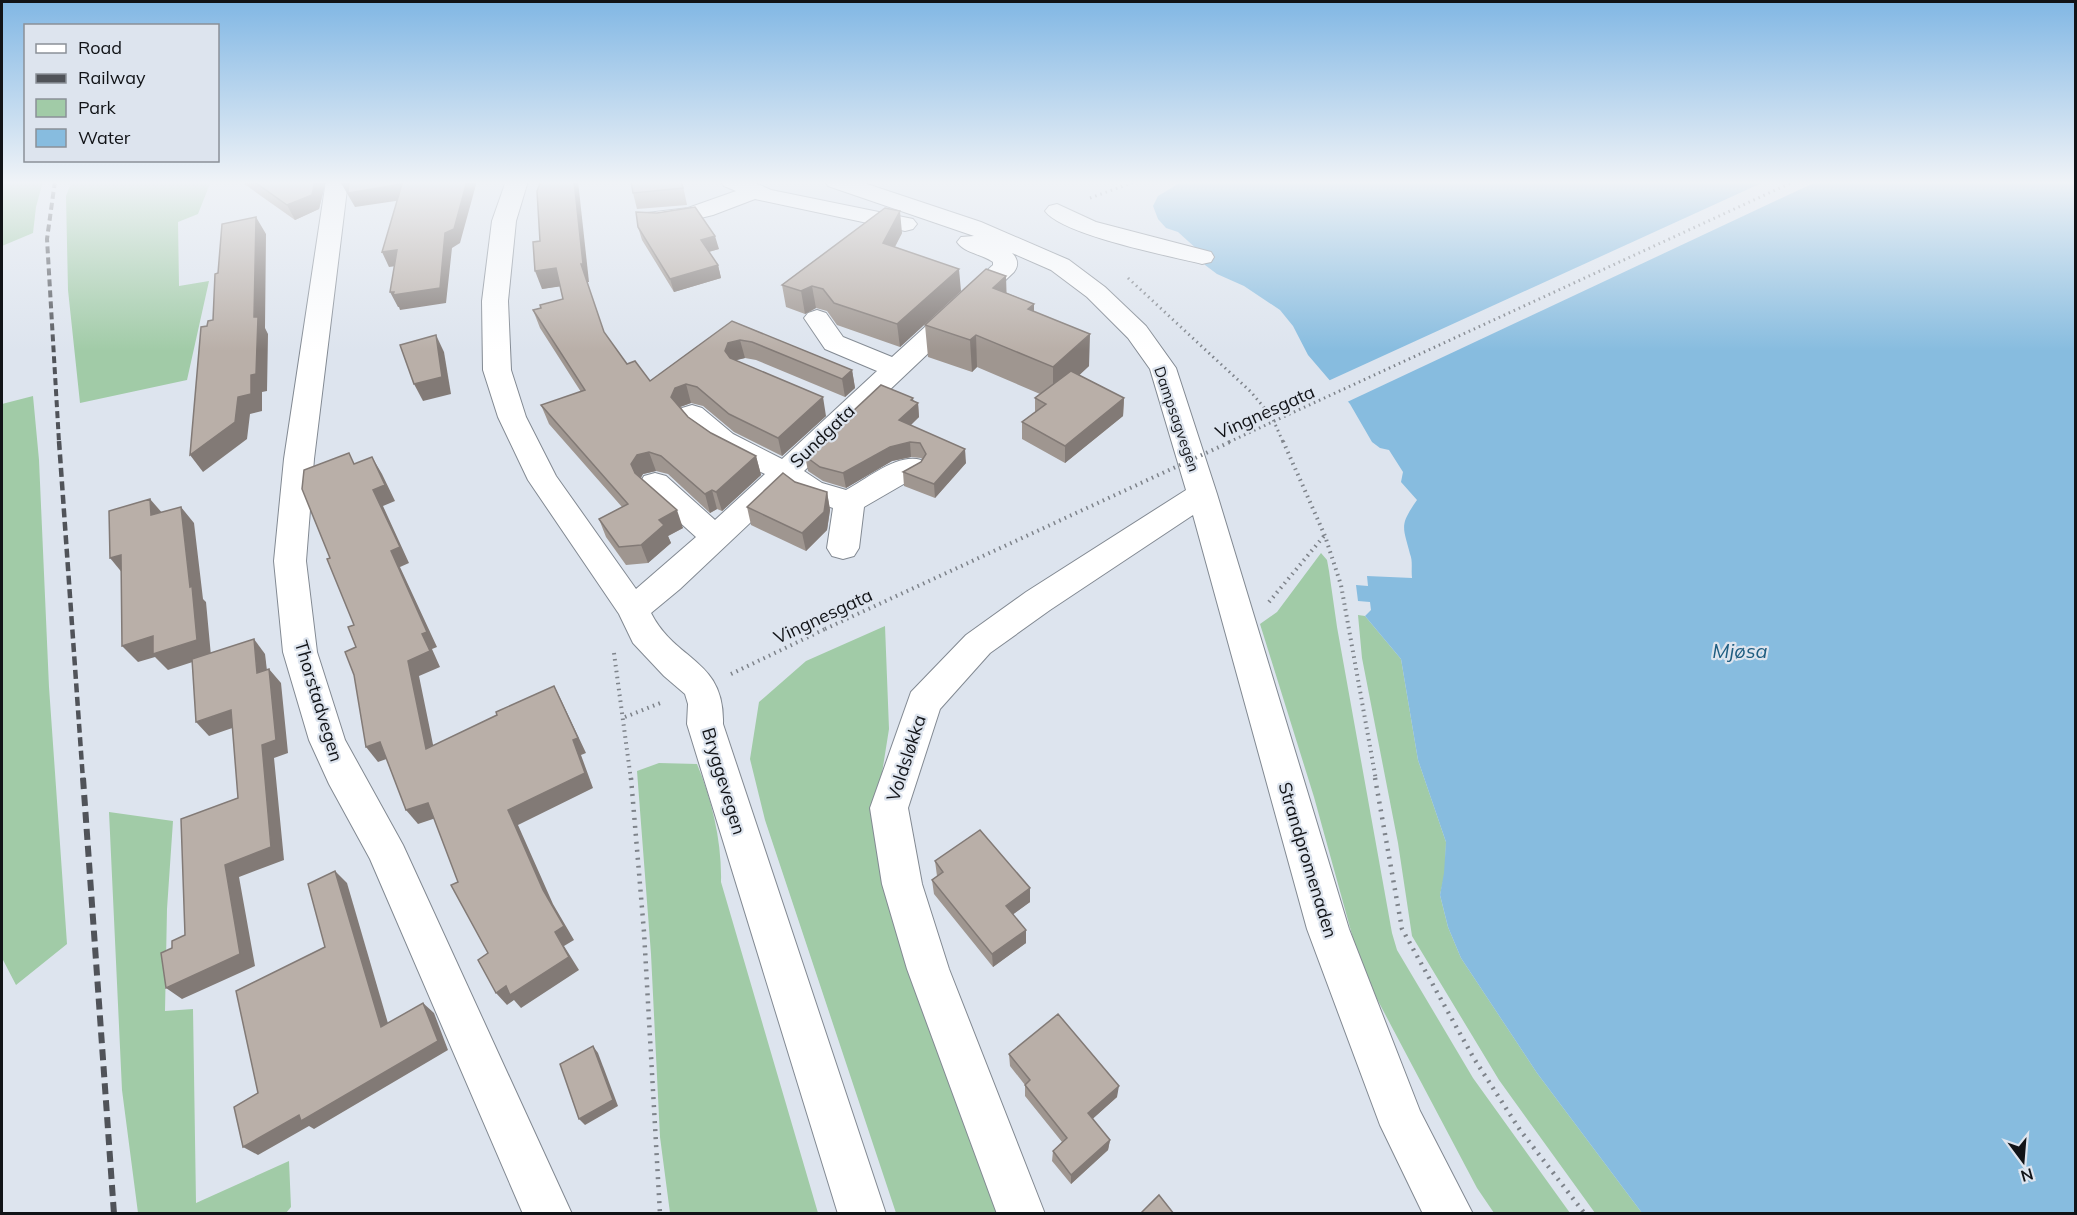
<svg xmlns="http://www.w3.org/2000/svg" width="2077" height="1215" viewBox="0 0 2077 1215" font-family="Mulish,sans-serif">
<rect width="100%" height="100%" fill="#dde4ee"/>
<!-- green -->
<g fill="#a1cba7">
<path d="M2,181H43L36,207L33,233L2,246Z"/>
<path d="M72,181H211L198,214L178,222L179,286L209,281L187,380L80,403L68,290L66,196Z"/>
<path d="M33,396L39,460L49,687L67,944L16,985L2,958V404Z"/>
<path d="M1321,553L1327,560L1329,571L1337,627L1392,933L1397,950L1473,1078L1570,1213H1494L1477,1188L1376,997L1354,942L1314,797L1260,624L1277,612Z"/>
<path d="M1358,615L1365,616L1401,659L1418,760L1446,842L1445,873L1440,895L1448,927L1461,958L1537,1073L1642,1213H1595L1499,1080L1412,936L1398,843L1362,658Z"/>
<path d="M885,626L889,729L876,811L1002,1213H896L765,820L750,759L759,702L806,661Z"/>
<path d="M659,763L697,764C712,800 722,842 721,882L818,1213H670L660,1137L651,954L637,771Z"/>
<path d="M109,812L173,821L167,909L165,1011L193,1009L196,1203L289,1161L291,1207L286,1213H138L122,1090Z"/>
</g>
<!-- water -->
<path fill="#87bcdf" d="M1183,181H2075V1213H1642L1537,1073L1461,958L1448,927L1440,895L1444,873L1446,842L1418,760L1401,659L1365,616L1371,610L1370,602L1358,601L1356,585L1368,586L1367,576L1412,578C1411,570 1413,561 1410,554C1403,526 1399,526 1417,500L1401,482L1403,472L1389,450L1380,448L1372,442L1350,404L1308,355L1293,326L1280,310L1244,286L1217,274L1205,265L1199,251L1178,232L1166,228L1158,219L1153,206L1158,196Z"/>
<!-- pier -->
<path fill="#dde4ee" d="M1766,181H1818L1345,403L1328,381Z"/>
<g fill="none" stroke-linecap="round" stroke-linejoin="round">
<!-- stream -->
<path fill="#87bcdf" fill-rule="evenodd" d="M7,181H16L17,182L2,187V183Z"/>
<!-- minor casing -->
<g stroke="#828992" stroke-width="2">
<g id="minor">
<path d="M326,181H348L314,459L306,561L317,652L345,740L403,845L572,1214H523L370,859L329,784L309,740L283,652L274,561L284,459Z"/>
<path d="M506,181H528L516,221L508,301L511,370L526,417L556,476L636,589L696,537L644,490L640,483L644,476L655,473L666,476L715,520L765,474C734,459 697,444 678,414L682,408L692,405L702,408L733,434L782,459L877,371L825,349L804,318L808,313L817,310L826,313L843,337L892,357L993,265V262C982,254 964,253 957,242L961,237L974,236L828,186L825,181H858L981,222L1069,260L1105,287L1146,326L1176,368L1217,494L1349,929L1420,1111L1473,1214H1423L1380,1125L1307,929L1193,515L1050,610L990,653L940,709L908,808L922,884L949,969L1045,1214H997L907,969L882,884L870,808L911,692L966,635L1026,592L1186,490L1150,369L1128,338L1087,297L1051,270L1012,253C1018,259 1019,265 1014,272L804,471L822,483L846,490C867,479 897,453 921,460L926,467L921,474L864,507L859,548L854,556L843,559L832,556L827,548L833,508L800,497L787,488L680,589L651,613C676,662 725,659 723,724L886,1214H838L687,724L688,704L685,694L664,676L633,643L619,614L528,480L498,417L483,370L482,301L492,221Z"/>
<path d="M721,181H751L771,190L913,219L917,224L913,229L905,231L755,199L713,215L680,223L655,225L647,223L643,218L647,213L688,208L736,191L724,186Z"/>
<path d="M1057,204L1096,222L1211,252L1214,257L1211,262L1202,264C1170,256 1062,235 1045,211L1049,206Z"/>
</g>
</g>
<!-- path-far2 -->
<g stroke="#7e838a" stroke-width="3" stroke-dasharray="1.5 4" stroke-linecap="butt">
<path d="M1090,198L1137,181"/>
<path d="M1128,278L1251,392L1272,417L1283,442"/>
</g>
<!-- path-far1 -->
<g stroke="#7e838a" stroke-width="4" stroke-dasharray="1.5 4.5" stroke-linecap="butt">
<path d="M1283,441L1325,536L1341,585L1376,780"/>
<path d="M1269,602L1324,536"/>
<path d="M614,653L631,780"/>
<path d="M731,674L825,629"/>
<path d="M625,717L663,702"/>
</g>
<!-- path -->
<g stroke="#7e838a" stroke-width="4.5" stroke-dasharray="2 6" stroke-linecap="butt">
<path d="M631,778L644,932L660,1214"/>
<path d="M1375,778L1402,929L1473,1057L1520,1130L1585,1214"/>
</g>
<!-- minor -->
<use href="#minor" fill="#fff" fill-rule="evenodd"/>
<!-- rail-far2 -->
<path stroke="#505359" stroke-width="4" stroke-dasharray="7 4" stroke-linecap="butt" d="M55,181L47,239L59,442"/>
<!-- rail-far1 -->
<path stroke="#505359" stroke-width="4.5" stroke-dasharray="9 4.5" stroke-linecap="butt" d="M59,441L83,780"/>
<!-- rail -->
<path stroke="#505359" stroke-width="6" stroke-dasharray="11 6" stroke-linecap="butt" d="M83,778L114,1214"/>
<!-- path-bridge-far1 -->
<path stroke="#7e838a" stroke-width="3" stroke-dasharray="1.5 4" stroke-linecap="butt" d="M1229,442L1795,181"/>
<!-- path-bridge -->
<path stroke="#7e838a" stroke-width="4" stroke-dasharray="1.5 4.5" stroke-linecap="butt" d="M825,629L1232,441"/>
</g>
<!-- wall -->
<g fill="#9f9690">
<path d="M240,181H326L319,209L295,220Z"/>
<path d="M631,181H682L687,205L637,209L633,193Z"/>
<path d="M657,213L719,249L709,252L718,265L721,278L674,292L642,240L638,227Z"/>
<path d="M902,233L895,247L961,291L900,347L837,325L827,311L816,308L805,314L786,307L782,285Z"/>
<path d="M540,241L589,282H587L604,332L627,364L650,381L732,321L852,370L855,388L845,397L756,360L745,358L736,360L826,416L782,456L734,432L703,406L691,403L680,407L688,417L711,433L756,456L761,475L722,511L717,509L710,513L668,474L656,471L643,474L641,478L683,528L668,536L671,543L648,563L626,565L606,537L599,519L622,507L549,424L541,405L581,392L540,328L533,310L541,308L563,299L560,286L542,289Z"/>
<path d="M1007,293L1034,304V311L1089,366L1079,375L1124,398L1123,416L1065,463L1022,439V422L1035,412V398L1040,394L977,367L972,372L928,357L925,325Z"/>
<path d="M913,400L918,403L919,417L910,425L966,463L935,498L904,486L903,472L921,462L922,459L921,458L911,457L892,461L846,488L823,481L808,471L805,456Z"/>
<path d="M795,482L827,492L830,510L827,530L806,551L751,525L747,507Z"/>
<path d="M935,861L1030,888V902L1013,914L1026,943L993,967L934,894L932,880L937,876Z"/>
<path d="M1009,1054L1117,1097L1092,1119L1110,1140L1108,1150L1071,1184L1052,1161L1053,1151L1062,1142L1025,1096V1085L1010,1066Z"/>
</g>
<!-- shaded-wall -->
<g fill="#827a76">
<path d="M315,181H326L319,209L295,220L287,205Z"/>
<path d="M345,181L402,184L409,199L355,207L341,183Z"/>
<path d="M467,181H477L460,243L452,248L446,303L400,310L399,307H398L390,292Z"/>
<path d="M574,181H578L589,282H587L581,264Z"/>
<path d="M900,211L902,233L885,265L883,243Z"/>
<path d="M256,217L266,234L265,328L268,334L267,391L262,392V411L250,414L247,439L203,472L190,455L238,397L251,375L254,317Z"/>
<path d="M715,236L719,249L704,253L701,240Z"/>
<path d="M397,250L404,265L389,267L382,252Z"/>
<path d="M718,265L721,278L674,292L670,279Z"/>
<path d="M556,268L563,286L542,289L535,271Z"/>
<path d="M959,269L961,291L900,347L897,324Z"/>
<path d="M1006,276L1007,308L993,288Z"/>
<path d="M812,286L816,308L805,314L801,291Z"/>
<path d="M1034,304V336L1028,309Z"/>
<path d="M1090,334L1089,366L1053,400V367Z"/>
<path d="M436,335L444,352L451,394L423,401L414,384Z"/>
<path d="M976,335L977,367L972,372L970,340Z"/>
<path d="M740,340L745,358L733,361L730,369L725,351L728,343Z"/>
<path d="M852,370L855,388L845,397L842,379Z"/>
<path d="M686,384L691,403L680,407L676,415L671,397L675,388Z"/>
<path d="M823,397L826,416L782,456L778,438Z"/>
<path d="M913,398L914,407L918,403L919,417L901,435L899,420Z"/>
<path d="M1124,398L1123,416L1065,463V446Z"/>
<path d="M910,442L911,457L892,461L846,488L843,473L890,447Z"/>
<path d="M965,449L966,463L935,498L934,484Z"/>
<path d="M649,452L656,471L643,474L638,482L631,464L637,455Z"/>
<path d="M756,456L761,475L722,511L716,492Z"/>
<path d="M372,457L382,474L395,501L383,506L409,563L400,567L437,647L432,649L440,667L419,676L437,764L426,749L408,661L422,634L391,551L373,490Z"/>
<path d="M712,490L717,509L710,513L705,494Z"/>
<path d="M827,492L830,510L827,530L806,551L802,533Z"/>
<path d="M150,499L164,515H151Z"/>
<path d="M181,507L194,523L203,599L206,602L211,656L168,670L155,657L138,662L122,646L190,587Z"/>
<path d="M677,510L683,528L668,536L671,543L648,563L641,545L659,520Z"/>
<path d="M121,555L124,575L110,558Z"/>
<path d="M254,639L265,654L269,687L257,673Z"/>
<path d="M269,669L281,683L288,753L274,758L284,860L239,877L255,966L182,999L166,988L225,865L262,745Z"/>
<path d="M554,686L562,702L586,753L581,755L593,788L518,825L553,904L574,940L564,946L579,970L521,1008L514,1000L507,1005L496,993L555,932L543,890L508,810Z"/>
<path d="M231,710L244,724L209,736L196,722Z"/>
<path d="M380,742L392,757L378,762L366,747Z"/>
<path d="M428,803L439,817L418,824L406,810Z"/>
<path d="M335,871L347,883L392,1037L381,1027Z"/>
<path d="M1030,888V902L1007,919L1006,906Z"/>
<path d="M1026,930V943L993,967L992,954Z"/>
<path d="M423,1003L434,1013L448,1050L314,1129L309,1126L258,1155L243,1147Z"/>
<path d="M593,1046L598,1053L618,1106L585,1125L579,1119Z"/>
<path d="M1119,1086L1117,1097L1087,1124L1088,1113Z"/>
<path d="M1110,1140L1108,1150L1071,1184V1175Z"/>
</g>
<!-- building -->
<g fill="#b9afa8" stroke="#827a76" stroke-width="1.5">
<path d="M253,181H315L312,195L287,205Z"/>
<path d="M349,181H467L454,229L445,233L440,288L393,295L394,292H390L397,250L382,252L402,184L348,193Z"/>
<path d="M541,181H574L583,264H581L604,332L627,364L635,361L650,381L732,321L852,370L842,379L752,342L740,340L728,343L725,351L730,358L823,397L778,438L729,414L697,387L686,384L675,388L671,397L688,417L711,433L756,456L716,492L712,490L705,494L661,456L649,452L637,455L631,464L635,473L677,510L659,520L664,525L641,545L619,547L599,519L628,504L541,405L585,390L533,310L541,308L540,305L563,299L556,268L535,271L533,242L540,241L537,191Z"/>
<path d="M631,181H681L683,188L633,193Z"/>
<path d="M695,207L715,236L701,240L718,265L670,279L638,227L636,212L657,213Z"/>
<path d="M885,208L900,211L883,243L959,269L897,324L834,303L823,289L812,286L801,291L782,285Z"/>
<path d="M256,217L254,317H258L256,374L251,375V394L238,397L235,422L190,455L201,327L207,326L208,321L213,320L215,274L218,273L222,224Z"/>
<path d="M986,269L1006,276L993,288L1034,304L1028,309L1090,334L1053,367L976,335L970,340L925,325Z"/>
<path d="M436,335L442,377L414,384L400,345Z"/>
<path d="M1071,371L1124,398L1065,446L1022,422L1046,404L1035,398Z"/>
<path d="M881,385L913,398L911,400L918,403L899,420L965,449L934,484L903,472L921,462L926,454L920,443L910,442L890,447L843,473L820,467L805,456Z"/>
<path d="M349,453L354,464L372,457L385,485L373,490L400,547L391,551L427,632L422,634L430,651L408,661L426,749L497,715L496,712L554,686L578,738L573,740L585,773L508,810L543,890L564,926L555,932L569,957L510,995L506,986L496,993L478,960L488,953L451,885L458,882L428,803L406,810L380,742L366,747L354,675L345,652L356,647L348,627L354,625L327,559L330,558L302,489L304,470Z"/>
<path d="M783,473L795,482L827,492L824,512L802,533L747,507Z"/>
<path d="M150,499L151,515L181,507L190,587L192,586L197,640L153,654V636L122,646L121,555L110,558L109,511Z"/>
<path d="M254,639L257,673L269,669L276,740L262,745L271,847L225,865L240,954L166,988L161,953L172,948V941L185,935L181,819L238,798L231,710L196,722L192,659Z"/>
<path d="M980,830L1030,888L1006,906L1026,930L992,954L932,880L943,872L935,861Z"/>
<path d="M335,871L381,1027L423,1003L438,1041L301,1121L299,1115L243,1147L234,1107L258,1093L236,991L325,947L308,884Z"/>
<path d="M1058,1014L1119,1086L1088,1113L1110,1140L1071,1175L1053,1151L1067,1138L1025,1085L1030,1080L1009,1054Z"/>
<path d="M593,1046L613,1100L579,1119L560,1064Z"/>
<path d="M1159,1195L1174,1214H1140Z"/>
</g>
<!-- sky -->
<linearGradient id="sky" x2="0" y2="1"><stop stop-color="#81b7e4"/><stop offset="0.52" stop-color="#f0f3f7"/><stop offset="1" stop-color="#f0f3f7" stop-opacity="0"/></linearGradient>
<rect width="2077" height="351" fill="url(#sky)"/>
<g text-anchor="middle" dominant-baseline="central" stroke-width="4.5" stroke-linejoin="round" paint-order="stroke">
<!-- far-street labels -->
<g font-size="15" fill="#111317" stroke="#dde4ee">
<text transform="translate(1177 419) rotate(71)">Dampsagvegen</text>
</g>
<!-- street labels -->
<g font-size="18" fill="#111317" stroke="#dde4ee">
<text transform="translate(1265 412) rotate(-24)">Vingnesgata</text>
<text transform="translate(822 436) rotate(-44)">Sundgata</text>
<text transform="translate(823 616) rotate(-25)">Vingnesgata</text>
<text transform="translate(319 701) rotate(73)">Thorstadvegen</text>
<text transform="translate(906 758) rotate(-72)">Voldsløkka</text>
<text transform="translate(724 781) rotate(73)">Bryggevegen</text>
<text transform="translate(1308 860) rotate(73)">Strandpromenaden</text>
</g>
<!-- water labels -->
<g font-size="20" font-style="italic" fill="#1f5d80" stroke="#dde4ee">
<text x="1740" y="650">Mjøsa</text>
</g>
</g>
<!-- border -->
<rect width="2077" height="1215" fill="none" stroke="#111317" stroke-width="6"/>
<!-- legend -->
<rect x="24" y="24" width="195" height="138" fill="#dde4ee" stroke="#8b9098" stroke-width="1.5"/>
<rect x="36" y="44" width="30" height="9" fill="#ffffff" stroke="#8b9098" stroke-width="1.5"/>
<text x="78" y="54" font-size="18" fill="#111317">Road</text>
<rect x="36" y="74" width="30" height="9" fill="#505359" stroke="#8b9098" stroke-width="1.5"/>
<text x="78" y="84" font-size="18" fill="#111317">Railway</text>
<rect x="36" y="99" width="30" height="18" fill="#a1cba7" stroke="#8b9098" stroke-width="1.5"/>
<text x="78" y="114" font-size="18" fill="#111317">Park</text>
<rect x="36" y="129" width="30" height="18" fill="#87bcdf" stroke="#8b9098" stroke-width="1.5"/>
<text x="78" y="144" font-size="18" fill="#111317">Water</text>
<!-- north arrow -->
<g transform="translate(2023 1161) rotate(164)" stroke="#dde4ee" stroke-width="4.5" paint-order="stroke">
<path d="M0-4.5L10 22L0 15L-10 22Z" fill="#111317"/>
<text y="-9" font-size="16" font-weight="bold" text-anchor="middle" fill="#111317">N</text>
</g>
</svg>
